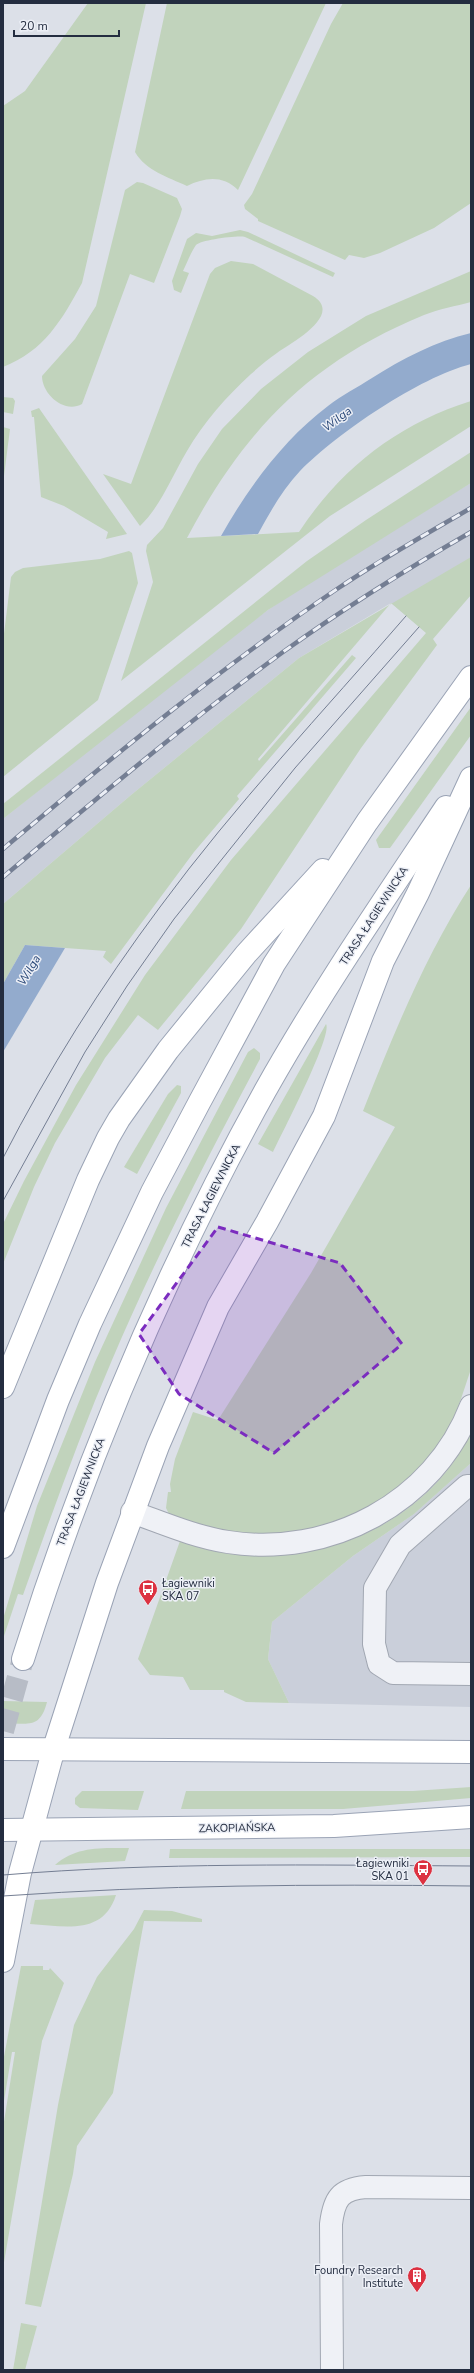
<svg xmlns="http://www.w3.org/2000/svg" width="474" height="2373" viewBox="0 0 474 2373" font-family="'Nunito Sans',sans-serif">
<rect width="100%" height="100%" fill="#dce0e8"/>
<!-- built -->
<g fill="#cacfda">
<path d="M471,483V595L427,633L391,603L299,658L131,795L3,904V819L212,651L268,610L335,563Z"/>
<path d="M471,1463V1707L289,1703L268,1659L272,1622L353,1556L414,1514Z"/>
</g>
<!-- green -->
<g fill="#c1d3bc">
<path d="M88,3H146L82,283C62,320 44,351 3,367V106L25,91Z"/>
<path d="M167,3H326L238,190C223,175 205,177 187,186C168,177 146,171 135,152Z"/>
<path d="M343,3H471V203L434,228L380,253L364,258L349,255L345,260L258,221V219L245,209L244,205L252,194L331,24Z"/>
<path d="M137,182L143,183L177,198L182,209L180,216L154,283L130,274L82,404C64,414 42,394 42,376L75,339L96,306L125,190Z"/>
<path d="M240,230L248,232L335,273L333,277L245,237C238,235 201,240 196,245C191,252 187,263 183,271L189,273L181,293L174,290L172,281L187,239L196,233L212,236Z"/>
<path d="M231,261L253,264L313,296C344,315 291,343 277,353C268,359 259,367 251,374C226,397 204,422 187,451C172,476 161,506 140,526L103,474L131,484L210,274L215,268Z"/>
<path d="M471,271V302C456,306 439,309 424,315C310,362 244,430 187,538L299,532C341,468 398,424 471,401V426L330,516L121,681L153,582L146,551L147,545L163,528L198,464L222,429L261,389L308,352L366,316Z"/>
<path d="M3,397L13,398L15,401L13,414L3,412Z"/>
<path d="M39,408L41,411L127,534L106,539L108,532L64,506L41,497L34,417H32L31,411Z"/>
<path d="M3,427L10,429L3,484Z"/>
<path d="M471,452V483L268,610L3,819V804L307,561L366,520Z"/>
<path d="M129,551L132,553L138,583L98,700L3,777V642L11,577L15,572L23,568L100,559Z"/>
<path d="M471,557V595L433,639L437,645L361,748L241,929L158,1030L138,1015L105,1058L55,1143L34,1187L3,1264V1224L24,1181L76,1085L145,975L231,860L426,633L391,603L258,759L259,761L352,655L356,658L237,796L239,799L194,852L111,964L103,957L106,951L25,945L3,984V904L131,795L299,658Z"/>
<path d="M471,707V735L390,848H379L376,840Z"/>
<path d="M471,885V1369C463,1392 456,1418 443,1439C409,1496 335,1533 269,1535C234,1536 201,1525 169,1514L166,1508L168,1492H171L170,1484L175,1459L193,1412L218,1420L311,1273L395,1127L363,1111C394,1033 425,956 471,885Z"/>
<path d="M326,1024C333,1035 281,1135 273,1152L258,1144Z"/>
<path d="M254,1048L260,1053V1059C207,1158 156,1257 112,1360C79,1437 51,1516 23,1595L18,1594L3,1639V1619L37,1506L95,1362L166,1208L248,1052Z"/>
<path d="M177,1085L181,1086V1093L137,1174L124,1167L168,1094Z"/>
<path d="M471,1432V1463L414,1514L353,1556L272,1622L268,1659L289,1703L246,1702L224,1692V1690H190L183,1677L150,1675L138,1659L180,1541C284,1582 422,1537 471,1432Z"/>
<path d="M3,1701L47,1702C40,1730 27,1723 3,1723Z"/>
<path d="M471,1787V1798L343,1809H181L186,1791H413Z"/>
<path d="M82,1791H144L138,1810L80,1808L75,1804V1798Z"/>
<path d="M129,1848L125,1861L55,1865C76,1846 102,1848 129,1848Z"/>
<path d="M170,1849H471V1857L169,1858Z"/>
<path d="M116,1895C103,1936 64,1926 30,1924L35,1900Z"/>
<path d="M144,1910L172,1911L202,1919V1922L144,1921L113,2093L77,2146L73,2174L41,2307L25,2304L58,2105L74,2025L97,1977L134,1929Z"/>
<path d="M21,1966H43V1970H49L50,1968L64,1983L42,2041L3,2268V2128L15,2052H12L3,2107V2062Z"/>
<path d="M21,2323L37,2326L25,2370H13Z"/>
</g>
<!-- water -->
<g fill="#93abcd">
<path d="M471,333V364C418,378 339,432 300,471C283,489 270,512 258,534L221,536C248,488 284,439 328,406C342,395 358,387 372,378C402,359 436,341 471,333Z"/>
<path d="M25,945L65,948L3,1052V984Z"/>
</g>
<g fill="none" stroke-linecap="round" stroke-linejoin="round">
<!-- major-tunnel -->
<path stroke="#b7bcc6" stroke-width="22" stroke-dasharray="22 11" stroke-linecap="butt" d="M3,1731L23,1659"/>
<!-- minor casing -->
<g stroke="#a1a7b2" stroke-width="24">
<g id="minor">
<path d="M471,1486H467L400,1545L375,1588L374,1644L379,1664L393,1673L471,1674"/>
<path d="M132,1512C163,1523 195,1537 228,1542C329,1558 434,1503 471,1406"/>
<path d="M332,2370L331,2224C334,2199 340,2189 366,2187L471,2188"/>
</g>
</g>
<!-- major casing -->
<g stroke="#9aa3b5" stroke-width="24">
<g id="major">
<path d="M3,1387L88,1180L108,1138L119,1119L168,1050L246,954L323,870"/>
<path d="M3,1547L58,1400L90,1324L152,1192L199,1103L274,964L367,822L471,677"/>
<path d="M23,1659C85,1462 165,1271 265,1091C320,993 384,900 446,807"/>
<path d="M3,1749L471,1752"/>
<path d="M3,1830L334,1826L471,1817"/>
<path d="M3,1961L20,1873L54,1748L107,1583L158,1446L218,1307L267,1222L324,1116L383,961L418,893L471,778"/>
</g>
</g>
<!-- minor -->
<use href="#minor" stroke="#eff1f6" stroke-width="22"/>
<!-- major -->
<use href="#major" stroke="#fff" stroke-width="22"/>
<!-- tram -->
<g stroke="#747e93" stroke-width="1">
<path d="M3,1158C48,1070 101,986 160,907C235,805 323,712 406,616"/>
<path d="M3,1201L85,1052L127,986L174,919L295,768L419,627"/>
<path d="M3,1875C159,1862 315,1865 471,1866"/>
<path d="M3,1896C159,1885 315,1884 471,1886"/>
</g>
<!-- rail casing -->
<g stroke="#747e93" stroke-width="4.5">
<g id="rail">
<path d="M3,849C111,758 220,668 337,589C380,560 426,534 471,508"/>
<path d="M3,877C95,800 186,723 283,652C343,609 407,569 471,532"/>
</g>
</g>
<!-- rail -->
<use href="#rail" stroke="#eceff6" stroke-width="3" stroke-dasharray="9" stroke-linecap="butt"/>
</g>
<!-- marked area -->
<path fill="#7b2cbf" fill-opacity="0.2" stroke="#7b2cbf" stroke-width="3" stroke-dasharray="8 5" stroke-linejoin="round" d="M218,1227L340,1263L402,1344L274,1453L179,1394L139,1334Z"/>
<!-- icons -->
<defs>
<g id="bus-pin" transform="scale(1)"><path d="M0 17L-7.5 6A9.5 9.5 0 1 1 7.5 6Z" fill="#dc3241" stroke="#eceff6"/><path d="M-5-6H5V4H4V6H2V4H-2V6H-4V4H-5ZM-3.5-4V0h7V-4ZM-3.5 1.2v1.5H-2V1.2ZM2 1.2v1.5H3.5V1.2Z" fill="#fff"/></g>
<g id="building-pin" transform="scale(1)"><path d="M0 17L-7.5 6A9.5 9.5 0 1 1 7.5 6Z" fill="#dc3241" stroke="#eceff6"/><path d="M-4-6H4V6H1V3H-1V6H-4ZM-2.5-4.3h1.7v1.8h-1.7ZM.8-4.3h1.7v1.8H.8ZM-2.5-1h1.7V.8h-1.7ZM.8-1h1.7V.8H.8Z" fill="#fff"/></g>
</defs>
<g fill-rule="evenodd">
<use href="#bus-pin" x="148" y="1589"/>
<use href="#bus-pin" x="423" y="1869"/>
<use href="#building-pin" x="417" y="2276"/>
</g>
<g text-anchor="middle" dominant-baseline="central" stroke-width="3" stroke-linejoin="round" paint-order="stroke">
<!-- street labels -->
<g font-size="11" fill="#242d40" stroke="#eceff6">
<text transform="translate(374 916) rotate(-57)">TRASA ŁAGIEWNICKA</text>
<text transform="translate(211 1196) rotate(-63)">TRASA ŁAGIEWNICKA</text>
<text transform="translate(81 1492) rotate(-69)">TRASA ŁAGIEWNICKA</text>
<text transform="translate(237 1828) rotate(-1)">ZAKOPIAŃSKA</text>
</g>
<!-- poi labels -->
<g font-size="11" fill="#242d40" stroke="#eceff6" text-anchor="end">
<text x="162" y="1583" text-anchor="start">Łagiewniki<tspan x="162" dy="13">SKA 07</tspan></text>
<text x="409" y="1863">Łagiewniki<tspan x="409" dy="13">SKA 01</tspan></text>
<text x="403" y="2270">Foundry Research<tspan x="403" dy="13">Institute</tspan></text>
</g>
<!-- water labels -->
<g font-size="12" font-style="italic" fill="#2a4878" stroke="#eceff6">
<text transform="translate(337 419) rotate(-37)">Wilga</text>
<text transform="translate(29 970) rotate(-59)">Wilga</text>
</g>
</g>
<!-- border -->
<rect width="474" height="2373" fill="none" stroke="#242d40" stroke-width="8"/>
<!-- scale -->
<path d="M14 30v6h105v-6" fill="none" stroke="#242d40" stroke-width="2"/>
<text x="20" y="30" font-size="12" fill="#242d40" stroke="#eceff6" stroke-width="3" paint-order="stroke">20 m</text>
</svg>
